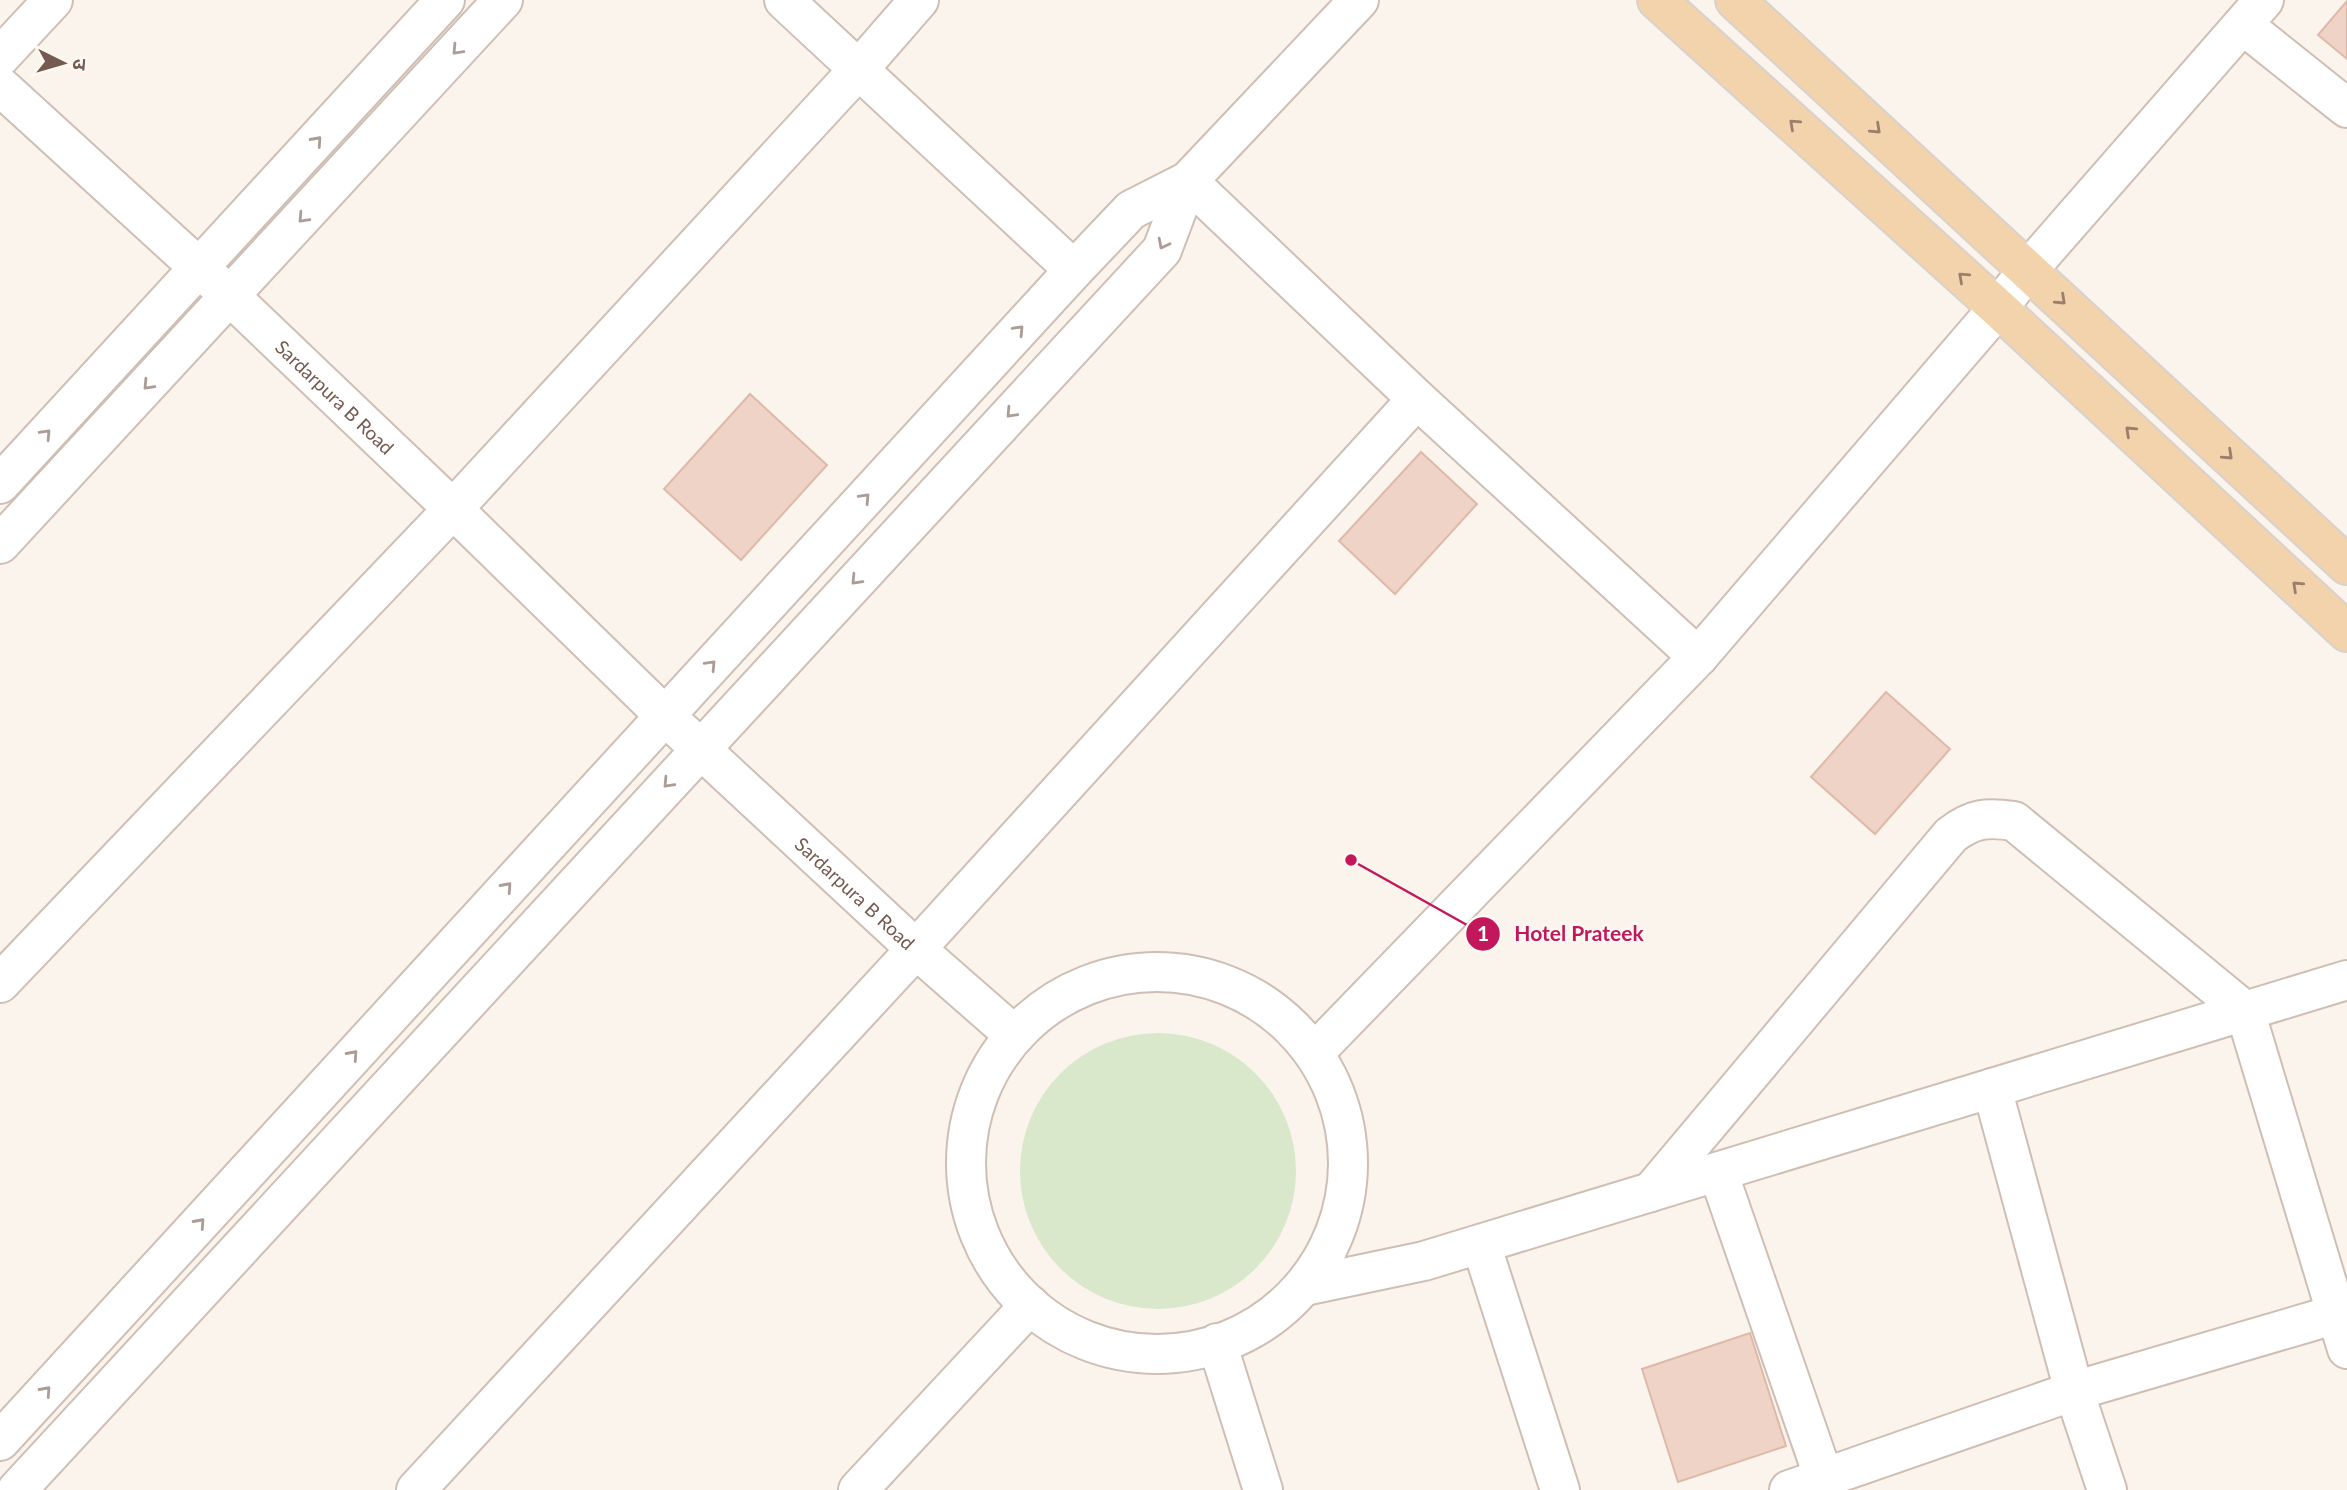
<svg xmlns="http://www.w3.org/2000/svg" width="2347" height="1490" viewBox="0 0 2347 1490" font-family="Lato,'Noto Sans Devanagari',sans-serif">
<rect width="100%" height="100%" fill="#fbf4ec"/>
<!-- green -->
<circle fill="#d9e8cb" cx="1158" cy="1171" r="138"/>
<!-- building -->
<g fill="#eed3c6" stroke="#dfb9a8" stroke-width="2">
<path d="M2347,1V59L2318,35Z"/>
<path d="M750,394L827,465L741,560L664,489Z"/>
<path d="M1421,452L1477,504L1395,594L1339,541Z"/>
<path d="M1886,692L1950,749L1875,834L1811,777Z"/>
<path d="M1750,1333L1786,1446L1678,1482L1642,1369Z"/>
</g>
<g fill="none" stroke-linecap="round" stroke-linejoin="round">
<!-- minor casing -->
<g stroke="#cfbeb4" stroke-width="42">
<g id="minor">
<path d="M784,0L1074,270"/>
<path d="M2243,25L2347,108"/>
<path d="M0,57L53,0"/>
<path id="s1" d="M0,86L230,296L453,509L664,715L916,949L1013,1034"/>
<path d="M1188,181L1417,399L1698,657"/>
<path d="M0,484L445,0"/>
<path d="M0,544L503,0"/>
<circle cx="1157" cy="1163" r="191"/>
<path d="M0,983L453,509L859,69L919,0"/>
<path d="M1315,1052L1698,657L1998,308L2028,270L2264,0"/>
<path d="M1992,1088L2074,1391L2107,1490"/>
<path d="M1718,1172L1828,1490"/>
<path d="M1651,1192L1951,835C1973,818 1987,817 2014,821L2245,1011L2347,1349"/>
<path d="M1481,1244L1560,1490"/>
<path d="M1305,1286L1424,1261L2347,980"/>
<path d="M1217,1343L1263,1490"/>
<path d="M0,1441L1074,270L1131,210L1188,181L1359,0"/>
<path d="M17,1490L1162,250L1188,181"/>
<path d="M416,1490L916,949L1417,399"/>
<path d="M858,1490L1030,1305"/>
<path d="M1789,1490L2074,1391L2347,1311"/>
</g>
</g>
<!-- major casing -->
<g stroke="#d8d1ce" stroke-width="42">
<g id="major">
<path d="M1657,0L1998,308L2347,632"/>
<path d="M1735,0L2347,565"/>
</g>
</g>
<!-- minor -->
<use href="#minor" stroke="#fff" stroke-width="38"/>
<!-- major -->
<use href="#major" stroke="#f3d3ab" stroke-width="38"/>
</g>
<!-- one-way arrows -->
<defs><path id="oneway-chevron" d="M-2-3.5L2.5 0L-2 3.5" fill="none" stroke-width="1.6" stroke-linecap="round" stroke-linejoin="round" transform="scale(1.75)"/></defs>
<g stroke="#ac9c96">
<use href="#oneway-chevron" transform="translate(457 50) rotate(133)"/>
<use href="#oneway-chevron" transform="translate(317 141) rotate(-48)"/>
<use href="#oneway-chevron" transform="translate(303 218) rotate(133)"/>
<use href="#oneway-chevron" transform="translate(1163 244) rotate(117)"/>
<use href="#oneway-chevron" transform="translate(1019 330) rotate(-47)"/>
<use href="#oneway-chevron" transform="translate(148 385) rotate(133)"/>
<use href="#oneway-chevron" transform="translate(1011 413) rotate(133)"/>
<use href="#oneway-chevron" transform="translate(46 434) rotate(-47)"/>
<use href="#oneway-chevron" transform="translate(865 498) rotate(-47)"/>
<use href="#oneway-chevron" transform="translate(856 580) rotate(133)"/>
<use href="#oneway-chevron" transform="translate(711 665) rotate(-47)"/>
<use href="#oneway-chevron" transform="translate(668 783) rotate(133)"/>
<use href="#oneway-chevron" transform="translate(507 887) rotate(-48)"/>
<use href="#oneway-chevron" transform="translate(353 1055) rotate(-48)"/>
<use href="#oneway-chevron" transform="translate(200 1223) rotate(-48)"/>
<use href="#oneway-chevron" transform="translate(46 1391) rotate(-48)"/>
</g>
<g stroke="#9b7e6b">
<use href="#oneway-chevron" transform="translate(1794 124) rotate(-138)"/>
<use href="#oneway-chevron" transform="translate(1876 129) rotate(43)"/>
<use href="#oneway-chevron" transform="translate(1963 277) rotate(-138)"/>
<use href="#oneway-chevron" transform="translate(2061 300) rotate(43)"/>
<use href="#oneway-chevron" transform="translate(2130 431) rotate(-137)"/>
<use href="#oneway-chevron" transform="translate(2228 455) rotate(43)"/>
<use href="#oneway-chevron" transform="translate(2297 586) rotate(-137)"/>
</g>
<g text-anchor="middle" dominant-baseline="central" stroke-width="5" stroke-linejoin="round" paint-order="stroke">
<!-- street labels -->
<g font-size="19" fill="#755a50" stroke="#fef8f2">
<text stroke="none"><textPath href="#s1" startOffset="457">Sardarpura B Road</textPath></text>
<text stroke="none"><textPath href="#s1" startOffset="1176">Sardarpura B Road</textPath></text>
</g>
</g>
<!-- callouts -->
<path fill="none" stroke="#c2185b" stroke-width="2.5" d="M1351 860L1483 934"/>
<g fill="#c2185b" stroke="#fef8f2" stroke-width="2.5">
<circle cx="1351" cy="860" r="7"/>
<circle cx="1483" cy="934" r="18"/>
</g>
<g font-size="21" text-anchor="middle" font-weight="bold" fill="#fff">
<text x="1483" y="941">1</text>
</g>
<g font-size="21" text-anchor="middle" font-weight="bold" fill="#c2185b" stroke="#fef8f2" stroke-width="5" stroke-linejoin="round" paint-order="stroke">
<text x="1579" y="941">Hotel Prateek</text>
</g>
<!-- north arrow -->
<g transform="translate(63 63) rotate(95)" stroke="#fef8f2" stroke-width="5" paint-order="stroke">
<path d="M0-5L12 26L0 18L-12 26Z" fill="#755a50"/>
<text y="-10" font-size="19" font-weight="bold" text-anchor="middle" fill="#755a50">उ</text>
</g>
</svg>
